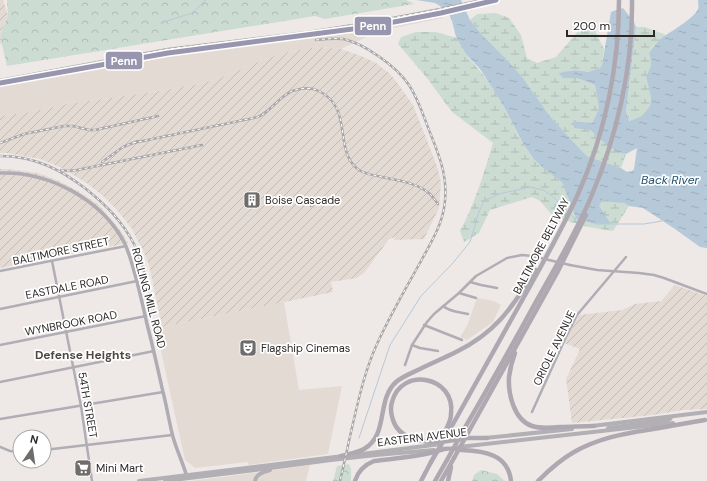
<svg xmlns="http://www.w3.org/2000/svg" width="707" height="481" viewBox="0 0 707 481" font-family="'DM Sans',sans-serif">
<defs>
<pattern id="industrial-furrows" width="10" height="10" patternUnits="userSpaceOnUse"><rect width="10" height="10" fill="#e4dad4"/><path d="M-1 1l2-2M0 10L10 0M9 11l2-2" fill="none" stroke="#c4bbb6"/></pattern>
<pattern id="forest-crowns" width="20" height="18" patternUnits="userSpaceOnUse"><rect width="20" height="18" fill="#ccdcd2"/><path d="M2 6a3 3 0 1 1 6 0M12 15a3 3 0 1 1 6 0" fill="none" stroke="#afbdb4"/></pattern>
<pattern id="wetland-marsh" width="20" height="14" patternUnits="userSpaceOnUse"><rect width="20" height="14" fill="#ccdcd2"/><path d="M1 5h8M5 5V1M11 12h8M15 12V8" fill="none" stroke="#afbdb4"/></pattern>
<pattern id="water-ripples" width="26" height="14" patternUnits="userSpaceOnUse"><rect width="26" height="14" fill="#b6c9d9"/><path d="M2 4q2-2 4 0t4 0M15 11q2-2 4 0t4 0" fill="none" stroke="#9dadba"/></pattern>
</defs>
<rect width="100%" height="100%" fill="#eee9e7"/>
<!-- built -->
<g fill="#e4dad4">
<path d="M442,14L443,18L379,31L341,49L320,47L288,52L265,59L218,79L198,84L166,90L67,104L29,112L0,116V85L168,55L366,28Z"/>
<path d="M477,298L494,301L501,305L493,322L467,340L460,337L467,326Z"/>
<path d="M284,302L299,390L342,386L328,454L249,465L248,462L195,468L185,460L167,379L157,331L162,327Z"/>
<path d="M310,465L306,481H190L246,474Z"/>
</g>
<!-- industrial -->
<g fill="url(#industrial-furrows)">
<path d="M0,0H3L8,15L0,35L2,44H0Z"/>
<path d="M320,47L341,49L361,56L376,63L389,73L396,81L413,105L437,166L441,182L439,208L424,239L394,240L395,237L389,239L365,272L357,278L331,282L333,292L162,327L149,265L143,251L132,229L118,211L102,195L88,184L62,168L40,159L7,153H0V116L29,112L67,104L166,90L198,84L218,79L265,59L288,52L312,48Z"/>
<path d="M0,169H8L38,173L59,181L78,191L99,205L121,231L128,243L0,268Z"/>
<path d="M675,285L707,296V409L683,410L653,415L572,423L566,379L580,349L564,343L579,315L622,310L635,304L661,301Z"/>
</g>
<!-- forest -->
<g fill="url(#forest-crowns)">
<path d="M7,0H406L414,4L325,19L315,16L7,66L0,36L8,15Z"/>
<path d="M349,464L351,469V481H333L337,466Z"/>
<path d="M481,470L497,474L505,481H472L474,475Z"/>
</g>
<!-- wetland -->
<g fill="url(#wetland-marsh)">
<path d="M496,13L509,18L521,35L527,58L537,63L556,57L580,29L588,27L595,31L604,49L602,65L600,68L588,72L575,70L558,73L563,78H577L595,85L599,109L592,123L573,121L590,130L602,141L617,151L626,154L621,168L587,156L575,145L549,115L523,79L510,63L482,36L470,20L477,14Z"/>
<path d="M636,27H645L666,35L654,45L649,53L652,61L650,70V88L651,97L650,106L643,116L628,121L626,112Z"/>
<path d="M416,32H436L457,38C460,43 463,49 466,54C475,66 485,76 493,88C510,114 519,145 542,167L611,201L624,203L629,206L613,231L588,227L554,217L540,201L532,197L490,210L479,233L464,242L460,231C475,203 484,173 493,143L452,112L427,78L398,44L401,37Z"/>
</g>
<!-- water -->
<path fill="url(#water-ripples)" d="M416,0H461L470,20L482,35L510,63L522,77L549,115L574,143L587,156L621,168L627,172L632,171L634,169L637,148L626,154L617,152L602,141L590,130L574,128L573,121L592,123L599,109L595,85L577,78H563L558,73L575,70L588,72L600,68L602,65L611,12L623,8L634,22L636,27L626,112L629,121L642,116L650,106L651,97L646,76C652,67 652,62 649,53C654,46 659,39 666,35C675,29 694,18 698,9C699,6 698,3 698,0H707V248L700,247L675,229L643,208L629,206L624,203L611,202L603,199L599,206L611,224H598L576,218L562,182L542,167L534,159L524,145L503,105L492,87L480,69L466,54L456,37L452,21L447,10L435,3Z"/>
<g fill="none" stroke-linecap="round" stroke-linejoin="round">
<!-- stream -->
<g stroke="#b6c9d9" stroke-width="1">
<path d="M161,23L192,13L206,0"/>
<path d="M570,214L574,218L579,219"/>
<path d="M586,221L597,224H644L662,221"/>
<path d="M359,438L390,345L421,296L452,264L470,242L479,212L484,201L499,194L530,187L543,190L552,196L568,212"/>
</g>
<!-- street -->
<g stroke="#b0adb5" stroke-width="2.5">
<path d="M52,261L81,406L92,481"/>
<path d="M570,265L597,270L639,273L654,275L664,278L707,294"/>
<path d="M0,271L126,246"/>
<path d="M470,282L481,285L497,288"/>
<path d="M459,293L476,298"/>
<path d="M443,306C450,312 459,312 468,314"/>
<path d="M0,309L137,281"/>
<path d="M424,325L462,340"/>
<path d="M0,345L146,316"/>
<path d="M412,345L420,348L438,351"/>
<path d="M405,365L412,345L427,322L434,314L459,293L476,276L507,258L522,255L532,256"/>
<path d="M0,382L154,351"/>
<path d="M532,412L565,339L577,315L626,257"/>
<path d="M0,419L163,392"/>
<path d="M0,447L10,451L20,452"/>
<path d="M44,450L172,435"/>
</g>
<!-- secondary -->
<path stroke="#b0acb4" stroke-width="3.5" d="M0,173C48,171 101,199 124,242C129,252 131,261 134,271C139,288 143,306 147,324C153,347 158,370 163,392C167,407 169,422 173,437C177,451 183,463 187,477"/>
<!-- primary -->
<g stroke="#b2afb5" stroke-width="4">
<path d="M592,426L707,412"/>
<path d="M608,428L668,420L670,419L671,417"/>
<path d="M485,438L572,429"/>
<path d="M459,447L673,423"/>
<path d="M354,455L441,444"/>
<path d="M139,481L343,456"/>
<path d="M165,481L255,470L331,460L376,455L434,450"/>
<path d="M255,481C256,474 263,472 270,470"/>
</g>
<!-- highway -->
<g stroke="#aea9b1" stroke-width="4.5">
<path d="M515,353C512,361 510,369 509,377C508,394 514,420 532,426C541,429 551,428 560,427C571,427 582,426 594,426"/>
<path d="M463,431C487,390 510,349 533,307C553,271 575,235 591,197C617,136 633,67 632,0"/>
<path d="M469,431L557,273L586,215"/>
<path d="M448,433C472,390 496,347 520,304C540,268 561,232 578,194C605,134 619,66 619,0"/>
<path d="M444,434C447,427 451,421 451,414C456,376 401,366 392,402C390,408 391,414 393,420C397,433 410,439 423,441C438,444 453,440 468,438C475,438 481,438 487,438"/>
<path d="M341,456C348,454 357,453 364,449C389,435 376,400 396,382C403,376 412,373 420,369C432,363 444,358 456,352C497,332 512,307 536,270"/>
<path d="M355,481C358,471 364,465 374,461C389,459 404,458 420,455C428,454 436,451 444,449C449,448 456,449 462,450C484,451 508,454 511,481"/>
<path d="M421,481L431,462"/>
<path d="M435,481L447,460"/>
<path d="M441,481L454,458"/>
<path d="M448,481L451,467"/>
<path d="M538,481C549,470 560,460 574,452C597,439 621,434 647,430C666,427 685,423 705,420"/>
</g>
<!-- rail casing -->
<g stroke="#aaa7aa" stroke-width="2.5">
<g id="rail">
<path d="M316,40C325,39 334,38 343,39C364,43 397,67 409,85C419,100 424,118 431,135C441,160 449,181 444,208C441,227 430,244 421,261C406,288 390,315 377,344C366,368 360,393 354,419C349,440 345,460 340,481"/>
<path d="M0,80L168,49L308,32L366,23L440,9L482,0"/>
<path d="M0,143L24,134L64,126H73L89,130H95L158,116"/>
<path d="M133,143L258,117C271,111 279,97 292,91C301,88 311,87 319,91C355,109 332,151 359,170C365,174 374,175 382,177C397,180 418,183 430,194C433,197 435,200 438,204"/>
<path d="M0,156C34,156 60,169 86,189C106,205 122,221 134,244C144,265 148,288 153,311"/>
<path d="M102,162L123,147L138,141"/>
<path d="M61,170L68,171L77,170L202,145"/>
<path d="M311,206L321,199L327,198"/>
</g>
</g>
<!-- rail -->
<use href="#rail" stroke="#fff" stroke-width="1" stroke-dasharray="3" stroke-linecap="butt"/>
<!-- street-bridge -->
<path stroke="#b0adb5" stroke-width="2.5" d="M532,256L570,265"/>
<!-- highway-bridge -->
<g stroke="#aea9b1" stroke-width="4.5">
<path d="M454,458L469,431"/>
<path d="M447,460L463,431"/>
<path d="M431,462L448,433"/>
</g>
<!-- rail-1 casing -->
<g stroke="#fff" stroke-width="8">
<path id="rail-1" d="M0,83L168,53L368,27L441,13L496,0"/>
</g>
<!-- rail-1 -->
<use href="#rail-1" stroke="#9896ae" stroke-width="5"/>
</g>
<!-- icons -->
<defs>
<g id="building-square" transform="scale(0.9)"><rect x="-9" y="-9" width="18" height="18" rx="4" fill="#6f6c6a" stroke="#fff"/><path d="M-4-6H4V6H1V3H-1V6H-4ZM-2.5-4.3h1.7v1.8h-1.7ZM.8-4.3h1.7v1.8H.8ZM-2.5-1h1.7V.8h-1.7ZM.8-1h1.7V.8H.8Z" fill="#fff"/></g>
<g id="theatre-square" transform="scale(0.9)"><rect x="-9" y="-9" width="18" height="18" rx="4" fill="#6f6c6a" stroke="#fff"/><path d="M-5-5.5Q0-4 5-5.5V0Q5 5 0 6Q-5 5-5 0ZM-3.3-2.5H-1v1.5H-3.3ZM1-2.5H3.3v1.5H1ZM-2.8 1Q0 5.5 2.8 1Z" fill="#fff"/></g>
<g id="supermarket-square" transform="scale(0.9)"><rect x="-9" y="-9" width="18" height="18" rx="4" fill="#6f6c6a" stroke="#fff"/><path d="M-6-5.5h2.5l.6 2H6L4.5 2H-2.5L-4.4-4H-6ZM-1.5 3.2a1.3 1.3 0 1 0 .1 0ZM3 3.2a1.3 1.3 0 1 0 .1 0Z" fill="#fff"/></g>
</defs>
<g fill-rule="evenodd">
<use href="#building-square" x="252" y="200"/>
<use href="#theatre-square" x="248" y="348"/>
<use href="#supermarket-square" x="83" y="468"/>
</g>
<g text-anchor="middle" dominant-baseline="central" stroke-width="3.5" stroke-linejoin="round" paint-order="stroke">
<!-- poi labels -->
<g font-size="11" fill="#2b2826" stroke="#fff" text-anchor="start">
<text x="265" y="200">Boise Cascade</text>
<text x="261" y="348">Flagship Cinemas</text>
<text x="96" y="468">Mini Mart</text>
</g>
<!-- street labels -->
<g font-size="11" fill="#2b2826" stroke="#fff">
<text transform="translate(541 246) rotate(-62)">BALTIMORE BELTWAY</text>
<text transform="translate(61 251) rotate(-12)">BALTIMORE STREET</text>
<text transform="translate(67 287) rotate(-11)">EASTDALE ROAD</text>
<text transform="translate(149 298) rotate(75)">ROLLING MILL ROAD</text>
<text transform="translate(71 323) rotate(-11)">WYNBROOK ROAD</text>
<text transform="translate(554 348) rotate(-64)">ORIOLE AVENUE</text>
<text transform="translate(88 405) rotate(80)">54TH STREET</text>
<text transform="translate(422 437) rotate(-7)">EASTERN AVENUE</text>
</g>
<!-- water labels -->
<g font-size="12" font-style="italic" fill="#1e4e70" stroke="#fff">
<text x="670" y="180">Back River</text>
</g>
<!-- neighbourhood labels -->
<g font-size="12" font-weight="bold" fill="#4e4744" stroke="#fff">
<text x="83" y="355">Defense Heights</text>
</g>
</g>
<g stroke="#fff" stroke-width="1.5">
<rect x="354" y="16" width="38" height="20" rx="4" fill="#9896ae"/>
<rect x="105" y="51" width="38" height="19" rx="4" fill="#9896ae"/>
</g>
<g font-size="11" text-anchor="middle" font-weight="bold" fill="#fff">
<text x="373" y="30">Penn</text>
<text x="124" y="65">Penn</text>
</g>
<!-- north arrow -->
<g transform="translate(32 449) rotate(13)"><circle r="19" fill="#ffffff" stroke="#aaa9a8"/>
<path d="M0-3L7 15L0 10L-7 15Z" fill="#6f6c6a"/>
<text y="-6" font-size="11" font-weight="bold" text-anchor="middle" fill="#2b2826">N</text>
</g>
<!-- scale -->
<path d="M567 30v6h87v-6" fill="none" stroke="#2b2826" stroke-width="2"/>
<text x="573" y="30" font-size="12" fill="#2b2826" stroke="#ffffff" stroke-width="3" paint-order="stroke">200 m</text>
</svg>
